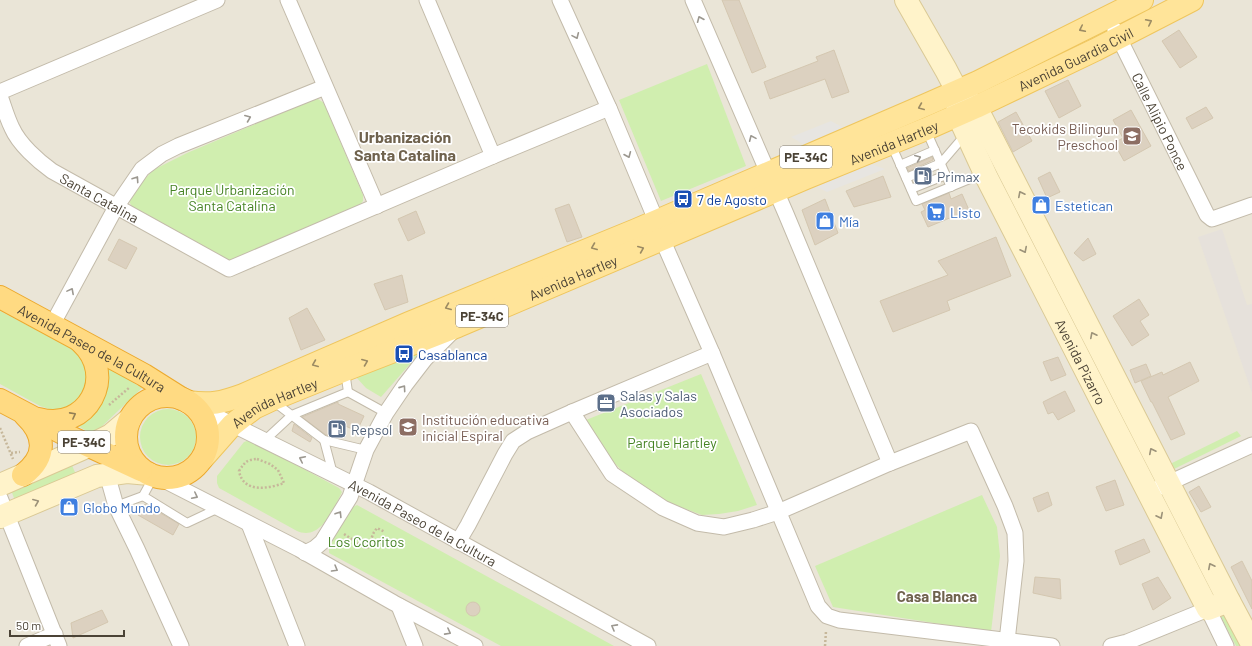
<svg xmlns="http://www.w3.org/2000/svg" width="1252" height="646" viewBox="0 0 1252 646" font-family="Barlow,sans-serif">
<rect width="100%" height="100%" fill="#f6f2e9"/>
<!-- residential -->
<rect fill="#eae5d7" x="0" y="0" width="1252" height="646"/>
<!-- industrial -->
<path fill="#e6e1db" d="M1222,229L1247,305L1252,304V393L1198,237Z"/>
<!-- green -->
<g fill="#d0eeaf">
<path d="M707,64L746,166L661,201L619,100Z"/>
<path d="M318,99L324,103L363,195V201L359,206L234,260L222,261L132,207L129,201L134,191L153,170L187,153L312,100Z"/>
<path d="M0,311L71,348L84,360L88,378L83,394L70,406L63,410H52L40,406L0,384Z"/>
<path d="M415,351L417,356L381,397L366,388L356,377Z"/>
<path d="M106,368H109L142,388L97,431L92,434L76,425Z"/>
<path d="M701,374L757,505L738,511L719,514L702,515L664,501L625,474L604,452L586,420Z"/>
<circle cx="168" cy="437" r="28"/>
<path d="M1237,431L1241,436L1172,470L1168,465Z"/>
<path d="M250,440L339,488L342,492C335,506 324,533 306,533C303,533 299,532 297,531L219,488L217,483V476L244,442Z"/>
<path d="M71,463L77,477L20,500L14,498L11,490Z"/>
<path d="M982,495L997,527L1000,556L991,632L833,607L815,566Z"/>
<path d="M357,505L614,646H501L329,553V543L349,509Z"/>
<path d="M1226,614L1243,646H1236L1221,617Z"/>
</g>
<!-- parking -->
<g fill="#e7e5e1">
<path d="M831,121L849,131L810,148L791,137Z"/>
<path d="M865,162L885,169L827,192L812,184Z"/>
</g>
<!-- building -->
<g fill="#dcd1c0" stroke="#d4c7b0">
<path d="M722,0H739L766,67L752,73Z"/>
<path d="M1179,30L1197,57L1180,68L1162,41Z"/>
<path d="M834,50L849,92L832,98L825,79L770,99L764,82L818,61L816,57Z"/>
<path d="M1068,80L1081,106L1059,118L1045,91Z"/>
<path d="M1206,107L1213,118L1192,129L1186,118Z"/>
<path d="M1131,110L1151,146L1124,161L1114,143L1123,138L1113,120Z"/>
<path d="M1016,112L1032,141L1013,152L998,122Z"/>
<path d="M932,157L933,160L909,171L907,168Z"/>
<path d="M1050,172L1060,192L1047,198L1038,178Z"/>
<path d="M883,176L891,197L854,207L846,191Z"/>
<path d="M949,193L951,199L962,194L969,210L928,227L921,212L925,210L922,204Z"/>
<path d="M825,199L838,233L815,245L802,210Z"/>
<path d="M569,204L582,237L567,242L555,209Z"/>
<path d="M416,211L425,233L408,241L398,219Z"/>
<path d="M996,237L1011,276L947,301L950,310L893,332L880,301L948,275L938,261Z"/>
<path d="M1088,238L1096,254L1083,261L1074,253Z"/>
<path d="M119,239L137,248L126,269L108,260Z"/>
<path d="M402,275L408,302L385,310L374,284Z"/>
<path d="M1139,299L1149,315L1140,321L1149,335L1132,346L1113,316Z"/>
<path d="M307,308L325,340L301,350L289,318Z"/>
<path d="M1058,357L1066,375L1051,381L1043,362Z"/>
<path d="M1190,362L1199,381L1168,397L1185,434L1171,440L1152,402H1151L1141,381L1162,372L1163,375Z"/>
<path d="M1146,364L1151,376L1135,383L1130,370Z"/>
<path d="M1065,391L1075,411L1058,420L1053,412L1048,414L1043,402Z"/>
<path d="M338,402V404L364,416L357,431L343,425L336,436L326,435L302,417Z"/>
<path d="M294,424L312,438L310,442L292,431Z"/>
<path d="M1115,480L1124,505L1106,511L1096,487Z"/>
<path d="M1199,486L1211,507L1201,512L1189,492Z"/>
<path d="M1048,492L1052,505L1038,512L1033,498Z"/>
<path d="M145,504L179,524L173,535L138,515Z"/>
<path d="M1144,539L1150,552L1120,565L1115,551Z"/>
<path d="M1242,561L1252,581V609L1231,567Z"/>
<path d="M1035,577L1060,579L1061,599L1033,593Z"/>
<path d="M1158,577L1171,598L1153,610L1142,584Z"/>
<circle cx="473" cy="609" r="7"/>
<path d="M102,610L108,622L73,638L71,623Z"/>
</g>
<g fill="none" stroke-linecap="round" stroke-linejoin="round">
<!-- service casing -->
<g stroke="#c3bbaa" stroke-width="10">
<g id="service">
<path d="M926,130L951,187"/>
<path d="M891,144L916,201L972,178H986"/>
<path d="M900,165L935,150"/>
<path d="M906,178L941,163L965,135"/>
<path d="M911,189L946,175"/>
<path d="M348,392L386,413"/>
<path d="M273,401L324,440L366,450"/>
<path d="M324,440L333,474"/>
<path d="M264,441L292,415L348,392L345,371"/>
<path d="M143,496L187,523L219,508"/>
<path d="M116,506L143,496L154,476"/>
</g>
</g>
<!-- minor casing -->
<g stroke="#c3bbaa" stroke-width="17">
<g id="minor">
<path d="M288,0L377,206"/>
<path d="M427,0L493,156"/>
<path d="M560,0L609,108L653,213L666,248L712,353L818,606L827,616L839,620L1052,646"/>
<path d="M693,0L786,214L890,463"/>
<path id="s1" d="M1115,30L1207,215L1212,219L1218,217L1252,205"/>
<path d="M0,92L217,0"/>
<path id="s2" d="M0,96C4,107 7,118 12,128C19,144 38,161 52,171L229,269L493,156L609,108"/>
<path d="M52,325L116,207L142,169L162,154L178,146L325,87"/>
<path id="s3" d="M193,405L369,492L648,646"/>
<path d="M572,412L612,474L663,508L697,523L724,527L753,520L778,512L890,463L971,431L1005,506L1015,533L1016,561L1007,641"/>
<path d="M107,474L116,506L137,549L181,646"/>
<path d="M160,478L299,549L394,603L475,646"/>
<path d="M1160,487L1252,445"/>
<path d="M0,498L59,646"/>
<path d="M249,524L297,646"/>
<path d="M458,542L468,525L505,454L513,441L527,432L572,412L712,353"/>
<path d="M305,553L315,548L322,542L350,497L366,450L386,413L405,385L425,359L453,331"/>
<path d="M399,606L415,646"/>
<path d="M27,646L55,634"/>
<path d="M1111,646L1127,642L1208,609L1226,646"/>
</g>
</g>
<!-- secondary casing -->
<g stroke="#dac995" stroke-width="24">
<g id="secondary">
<path id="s4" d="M906,0L946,70L957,91L958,115L987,178L1208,609L1229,601"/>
<path d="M961,95L976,107L1229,601L1252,644"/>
<path d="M0,485L91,445L111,435L130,419"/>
<path d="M0,517L97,476L127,472L149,474"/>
</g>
</g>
<!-- primary casing -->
<g stroke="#efc65e" stroke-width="24">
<g id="primary">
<path d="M188,402C211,405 221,403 243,395L409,323L636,230L928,104L978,82L1142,0"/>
<path id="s5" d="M202,459L232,425L254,408L271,400L345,370L458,326L806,178L926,129L976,107L1095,50L1192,0"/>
</g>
</g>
<!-- trunk casing -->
<g stroke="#eca92d" stroke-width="24">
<g id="trunk">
<path id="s6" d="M0,297L144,375L182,399"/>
<circle cx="167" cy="437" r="41"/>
<path d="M0,400L70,437L141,470"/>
<path d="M39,419C87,432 118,376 81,342"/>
<path d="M23,475C47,457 46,435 25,415"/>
</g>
</g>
<!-- path -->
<g stroke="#c6b79a" stroke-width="2.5" stroke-dasharray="2 2" stroke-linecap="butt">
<path d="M109,405L130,387"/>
<path d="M0,428L13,459"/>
<path d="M11,453L20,452"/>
<path d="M257,459L270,464L278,470L284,483C268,489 243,493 239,471C245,462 246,460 257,459Z"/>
<path d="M344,534L367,549L374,532L377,528L385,532"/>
<path d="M825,646L826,631"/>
</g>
<!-- service -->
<use href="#service" stroke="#fff" stroke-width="8"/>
<!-- minor -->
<use href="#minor" stroke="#fff" stroke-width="15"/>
<!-- secondary -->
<use href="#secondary" stroke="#fff3ca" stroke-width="22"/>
<!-- primary -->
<use href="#primary" stroke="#ffe499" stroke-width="22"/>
<!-- trunk -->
<use href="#trunk" stroke="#ffda82" stroke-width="22"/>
</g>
<!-- one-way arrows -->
<defs><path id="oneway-chevron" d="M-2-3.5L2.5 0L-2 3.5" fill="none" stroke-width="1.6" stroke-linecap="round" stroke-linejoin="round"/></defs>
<g stroke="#9c9890">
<use href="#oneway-chevron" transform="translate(700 19) rotate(-113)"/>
<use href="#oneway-chevron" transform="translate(576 36) rotate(66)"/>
<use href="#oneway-chevron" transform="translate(248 118) rotate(-22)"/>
<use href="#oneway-chevron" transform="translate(752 138) rotate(-114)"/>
<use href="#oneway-chevron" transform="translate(628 155) rotate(67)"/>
<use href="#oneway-chevron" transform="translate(918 158) rotate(-23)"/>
<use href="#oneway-chevron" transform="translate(136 179) rotate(-56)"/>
<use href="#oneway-chevron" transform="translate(71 291) rotate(-62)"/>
<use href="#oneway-chevron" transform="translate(403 388) rotate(-55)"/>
<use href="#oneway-chevron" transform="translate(302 459) rotate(-154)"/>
<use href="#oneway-chevron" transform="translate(195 496) rotate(27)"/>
<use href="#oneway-chevron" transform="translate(339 514) rotate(-58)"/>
<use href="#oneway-chevron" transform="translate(335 569) rotate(30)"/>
<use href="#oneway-chevron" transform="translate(614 627) rotate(-151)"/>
<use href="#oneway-chevron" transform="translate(448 632) rotate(28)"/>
</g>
<g stroke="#9c8b63">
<use href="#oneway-chevron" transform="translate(1149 22) rotate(-27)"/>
<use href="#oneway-chevron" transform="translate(1082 29) rotate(154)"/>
<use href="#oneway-chevron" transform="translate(921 107) rotate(157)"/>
<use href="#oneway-chevron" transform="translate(594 247) rotate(158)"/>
<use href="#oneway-chevron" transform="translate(641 249) rotate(-23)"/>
<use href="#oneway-chevron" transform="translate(448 307) rotate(158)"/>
<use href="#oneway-chevron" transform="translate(365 362) rotate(-22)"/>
<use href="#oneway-chevron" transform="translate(315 364) rotate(157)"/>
</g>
<g stroke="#9c9279">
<use href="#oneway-chevron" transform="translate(1021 194) rotate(-117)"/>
<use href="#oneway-chevron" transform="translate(1024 250) rotate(63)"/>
<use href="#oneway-chevron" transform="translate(1093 335) rotate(-117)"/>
<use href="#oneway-chevron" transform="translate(1152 451) rotate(-117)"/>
<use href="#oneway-chevron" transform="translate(36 502) rotate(-22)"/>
<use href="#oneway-chevron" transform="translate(1160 516) rotate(63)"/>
<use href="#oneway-chevron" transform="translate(1211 566) rotate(-117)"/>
</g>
<use stroke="#937f54" href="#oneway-chevron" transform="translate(73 415) rotate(-28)"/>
<!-- icons -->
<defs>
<g id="school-square" transform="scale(1)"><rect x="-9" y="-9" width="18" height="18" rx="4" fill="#8d6e63" stroke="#fff"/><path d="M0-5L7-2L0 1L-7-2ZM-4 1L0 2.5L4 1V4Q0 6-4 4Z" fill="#fff"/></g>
<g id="fuel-square" transform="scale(1)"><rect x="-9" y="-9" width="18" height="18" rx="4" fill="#5c6f8a" stroke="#fff"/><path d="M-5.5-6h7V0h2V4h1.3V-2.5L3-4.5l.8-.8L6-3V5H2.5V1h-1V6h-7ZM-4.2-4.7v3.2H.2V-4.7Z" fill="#fff"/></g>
<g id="bus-square" transform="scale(1)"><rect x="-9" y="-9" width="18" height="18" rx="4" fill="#1a4fb4" stroke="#fff"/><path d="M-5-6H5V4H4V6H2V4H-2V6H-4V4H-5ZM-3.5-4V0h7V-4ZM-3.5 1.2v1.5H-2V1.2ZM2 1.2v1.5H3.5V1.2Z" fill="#fff"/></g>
<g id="shop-square" transform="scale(1)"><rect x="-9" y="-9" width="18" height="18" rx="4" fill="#3f7fe0" stroke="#fff"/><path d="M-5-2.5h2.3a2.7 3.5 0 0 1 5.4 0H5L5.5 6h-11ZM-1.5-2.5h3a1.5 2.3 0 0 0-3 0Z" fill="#fff"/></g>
<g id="supermarket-square" transform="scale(1)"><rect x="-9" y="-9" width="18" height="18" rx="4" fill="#3f7fe0" stroke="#fff"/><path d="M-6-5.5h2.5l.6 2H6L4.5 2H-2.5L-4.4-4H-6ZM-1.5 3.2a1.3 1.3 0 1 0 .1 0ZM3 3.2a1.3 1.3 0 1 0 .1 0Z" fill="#fff"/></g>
<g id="office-square" transform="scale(1)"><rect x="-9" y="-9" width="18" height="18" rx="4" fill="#5c6f8a" stroke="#fff"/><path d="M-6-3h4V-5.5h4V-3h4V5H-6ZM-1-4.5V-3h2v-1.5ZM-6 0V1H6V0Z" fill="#fff"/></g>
</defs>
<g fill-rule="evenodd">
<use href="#school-square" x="1132" y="136"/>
<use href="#fuel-square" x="923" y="176"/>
<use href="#bus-square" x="683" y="199"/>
<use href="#shop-square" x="1041" y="205"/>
<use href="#supermarket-square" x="936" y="212"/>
<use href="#shop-square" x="825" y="221"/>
<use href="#bus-square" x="404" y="354"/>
<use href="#office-square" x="606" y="403"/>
<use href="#school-square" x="408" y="427"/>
<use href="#fuel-square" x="337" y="429"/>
<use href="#shop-square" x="69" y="507"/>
</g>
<g text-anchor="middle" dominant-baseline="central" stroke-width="3.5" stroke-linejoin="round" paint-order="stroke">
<!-- shield labels -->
<g fill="#fff" stroke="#817b72" stroke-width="1">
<rect x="780" y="146" width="52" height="22" rx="3"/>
<rect x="456" y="305" width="52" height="22" rx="3"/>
<rect x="58" y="431" width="52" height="22" rx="3"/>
</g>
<g font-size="13" font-weight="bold" fill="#4b4336">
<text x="806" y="157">PE-34C</text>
<text x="482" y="316">PE-34C</text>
<text x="84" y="442">PE-34C</text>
</g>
<!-- street labels -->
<g font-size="14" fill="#4b4336" stroke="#fff">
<text stroke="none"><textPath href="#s5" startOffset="966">Avenida Guardia Civil</textPath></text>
<text stroke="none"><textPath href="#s1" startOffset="102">Calle Alipio Ponce</textPath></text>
<text stroke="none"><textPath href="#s5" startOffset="766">Avenida Hartley</textPath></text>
<text stroke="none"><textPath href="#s2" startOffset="148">Santa Catalina</textPath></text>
<text stroke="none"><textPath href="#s5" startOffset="418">Avenida Hartley</textPath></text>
<text stroke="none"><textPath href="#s6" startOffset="105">Avenida Paseo de la Cultura</textPath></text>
<text stroke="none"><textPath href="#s4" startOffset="404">Avenida Pizarro</textPath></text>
<text stroke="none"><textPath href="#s5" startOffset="94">Avenida Hartley</textPath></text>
<text stroke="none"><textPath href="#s3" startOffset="258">Avenida Paseo de la Cultura</textPath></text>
</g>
<!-- education labels -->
<g font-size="14" fill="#785e54" stroke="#fff" text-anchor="end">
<text x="1118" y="128">Tecokids Bilingun<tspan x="1118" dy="16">Preschool</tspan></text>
<text x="422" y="419" text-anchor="start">Institución educativa<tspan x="422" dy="16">inicial Espiral</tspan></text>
</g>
<!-- service labels -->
<g font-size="14" fill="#4e5e75" stroke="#fff" text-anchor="start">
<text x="937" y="176">Primax</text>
<text x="620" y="395">Salas y Salas<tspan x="620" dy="16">Asociados</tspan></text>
<text x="351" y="429">Repsol</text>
</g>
<!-- park labels -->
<g font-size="14" fill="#458323" stroke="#fff">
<text x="232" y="189">Parque Urbanización<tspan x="232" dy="16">Santa Catalina</tspan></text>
<text x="672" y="442">Parque Hartley</text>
<text x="366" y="541">Los Ccoritos</text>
</g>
<!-- transit labels -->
<g font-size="14" fill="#164399" stroke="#fff" text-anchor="start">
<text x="697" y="199">7 de Agosto</text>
<text x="418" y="354">Casablanca</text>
</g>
<!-- shop labels -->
<g font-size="14" fill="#366cbe" stroke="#fff" text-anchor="start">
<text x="1055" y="205">Estetican</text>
<text x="950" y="212">Listo</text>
<text x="839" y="221">Mía</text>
<text x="83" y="507">Globo Mundo</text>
</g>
<!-- neighbourhood labels -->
<g font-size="15" font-weight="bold" fill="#6f624d" stroke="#fff">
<text x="937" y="596">Casa Blanca</text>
</g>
<!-- quarter labels -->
<g font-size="16" font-weight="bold" fill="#6f624d" stroke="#fff">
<text x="405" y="136">Urbanización<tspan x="405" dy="18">Santa Catalina</tspan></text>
</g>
</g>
<!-- scale -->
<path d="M10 630v6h114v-6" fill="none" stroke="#4b4336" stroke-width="2"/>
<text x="16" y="630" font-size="12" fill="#4b4336" stroke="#ffffff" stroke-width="3" paint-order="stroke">50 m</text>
</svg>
